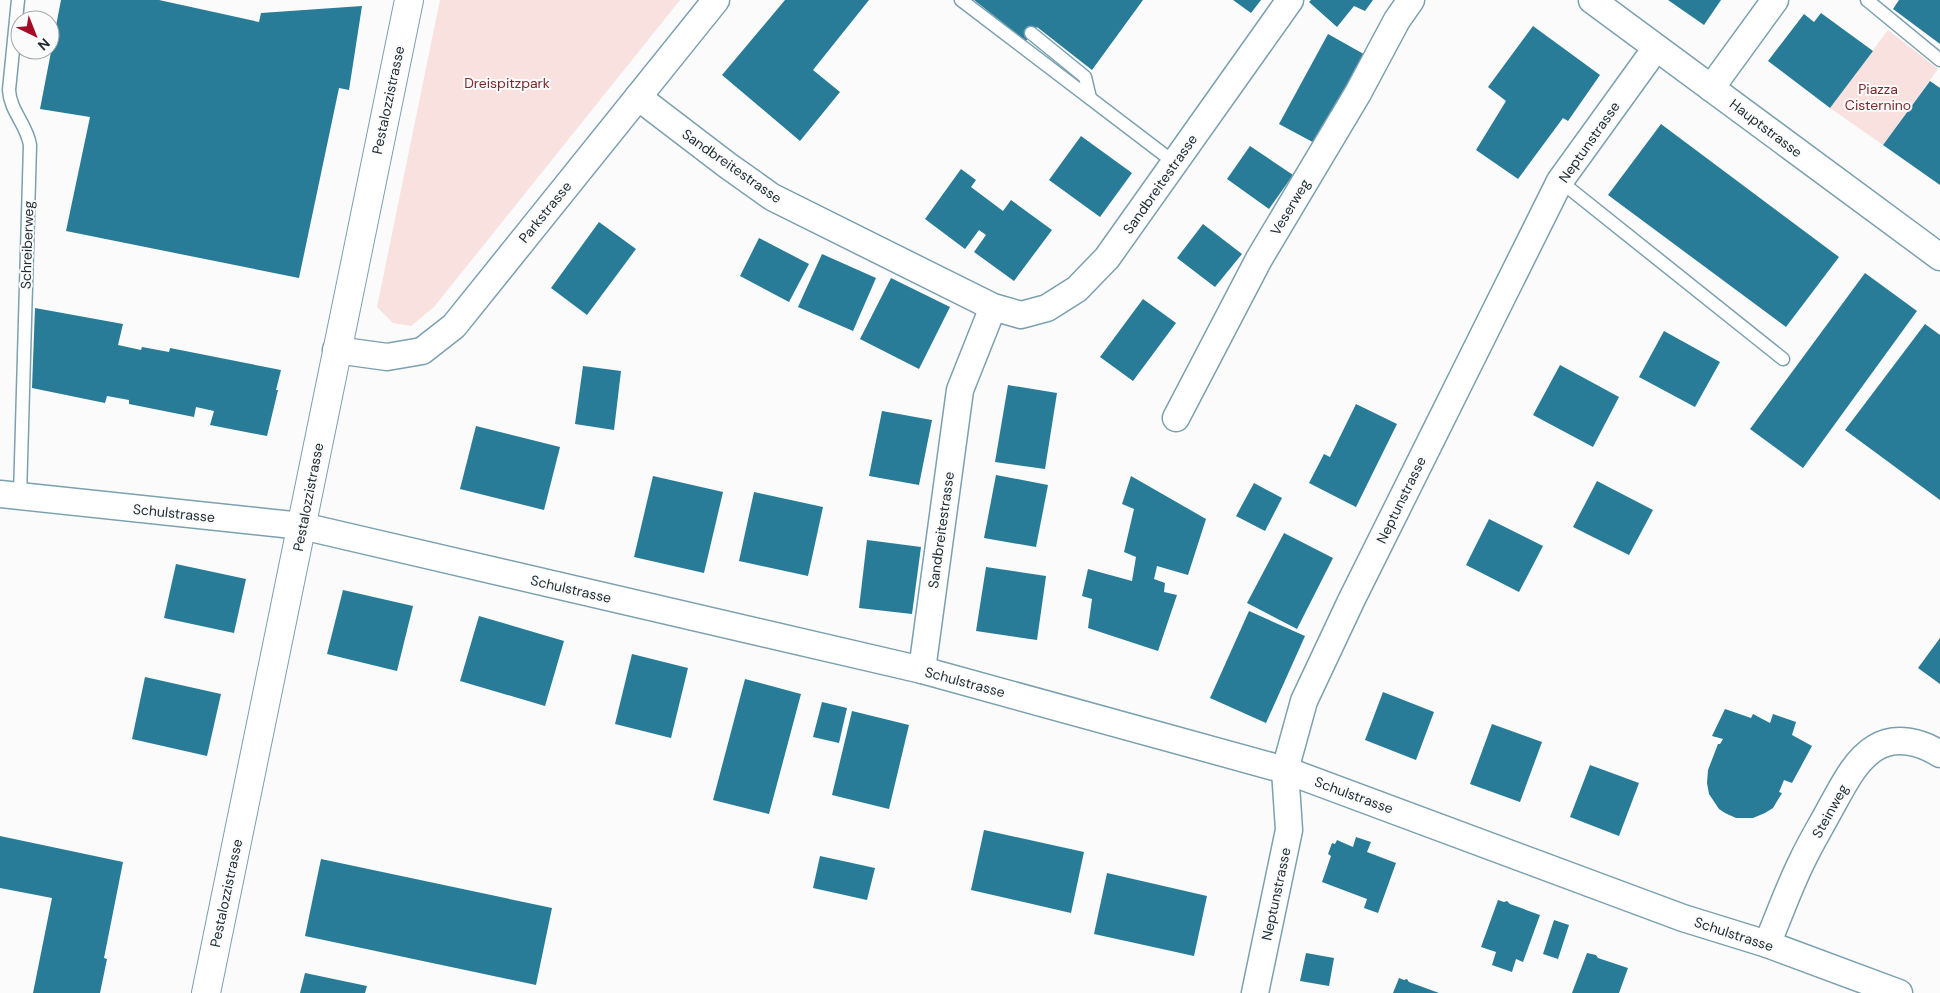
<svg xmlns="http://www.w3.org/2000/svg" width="1940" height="993" viewBox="0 0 1940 993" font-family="'DM Sans',sans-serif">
<rect width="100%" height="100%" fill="#fbfbfb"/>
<!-- green -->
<g fill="#f8e1df">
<path d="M440,0H680L434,307L411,326L393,323L377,307Z"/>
<path d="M1888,30L1938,69L1883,145L1830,108Z"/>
</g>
<!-- building -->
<g fill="#287c97">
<path d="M61,0H159L259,22L261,13L362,6L349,90L339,88L299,278L66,231L90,117L40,109Z"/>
<path d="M785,0H869L813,70L840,92L800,141L722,75Z"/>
<path d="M974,0H1143L1092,70L1037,27L1026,41Z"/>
<path d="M1233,0H1261L1251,13Z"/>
<path d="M1311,0H1373L1365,11L1354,6L1337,27L1309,2Z"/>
<path d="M1668,0H1721L1704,25Z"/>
<path d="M1899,0H1940V44L1893,9Z"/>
<path d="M1821,13L1873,51L1830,108L1768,61L1804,14L1814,22Z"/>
<path d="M1533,26L1600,75L1568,121L1563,118L1518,179L1476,150L1506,101L1488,87Z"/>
<path d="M1328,34L1369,57L1320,146L1279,124Z"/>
<path d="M1930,81L1940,88V185L1883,145Z"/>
<path d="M1661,124L1839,257L1786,327L1608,195Z"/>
<path d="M1081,136L1132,173L1100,217L1049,180Z"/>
<path d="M1250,146L1293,175L1269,209L1227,179Z"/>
<path d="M961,169L976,180L971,187L1003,211L1011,200L1052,230L1014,281L974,252L986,235L979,230L965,249L925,219Z"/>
<path d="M599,222L636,249L587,315L551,288Z"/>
<path d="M1203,224L1242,254L1215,287L1177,258Z"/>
<path d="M759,238L809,264L789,302L740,276Z"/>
<path d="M822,254L876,278L853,331L798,307Z"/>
<path d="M1865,273L1917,311L1803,468L1750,429Z"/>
<path d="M891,278L950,307L919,369L860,339Z"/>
<path d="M1143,299L1176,323L1133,381L1100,357Z"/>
<path d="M35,308L123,324L118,345L141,350L142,347L169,352L170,348L281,370L276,390H278L267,436L210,425L214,411L196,407L194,417L129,404V400L107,396L105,403L32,388Z"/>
<path d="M1925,324L1940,335V500L1845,430Z"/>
<path d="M1664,331L1720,362L1695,407L1639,377Z"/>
<path d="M1560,365L1619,397L1593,447L1533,415Z"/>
<path d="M583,366L621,371L614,430L575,424Z"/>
<path d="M1008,385L1057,393L1045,469L995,462Z"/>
<path d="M1356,404L1397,424L1356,507L1309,483L1324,454L1330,457Z"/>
<path d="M882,411L932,420L919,485L869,476Z"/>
<path d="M476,426L560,447L544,510L460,489Z"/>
<path d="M996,475L1048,485L1036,547L984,538Z"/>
<path d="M653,476L723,492L704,573L634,557Z"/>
<path d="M1131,476L1206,519L1188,575L1157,566L1154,579L1165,583L1164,592L1177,595L1158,651L1088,628L1092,599L1082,596L1088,569L1132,581L1136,557L1124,552L1134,509L1122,504Z"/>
<path d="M1597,481L1653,510L1629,555L1573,527Z"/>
<path d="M1254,483L1282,498L1265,531L1236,516Z"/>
<path d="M754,492L823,507L808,576L739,561Z"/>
<path d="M1489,519L1543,546L1519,592L1466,565Z"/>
<path d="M1284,533L1333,558L1297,629L1247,603Z"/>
<path d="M867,540L921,547L912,614L859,608Z"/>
<path d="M176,564L246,579L234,633L164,618Z"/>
<path d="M986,567L1046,576L1037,640L976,631Z"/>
<path d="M343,590L413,606L397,671L327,654Z"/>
<path d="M1249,611L1305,636L1266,723L1210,698Z"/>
<path d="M479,616L564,641L545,706L460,681Z"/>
<path d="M1940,638V684L1918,668Z"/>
<path d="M632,654L688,668L671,738L615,724Z"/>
<path d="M145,677L221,694L207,756L132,739Z"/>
<path d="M745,679L801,694L769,814L713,800Z"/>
<path d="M1383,692L1434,712L1416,760L1365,740Z"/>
<path d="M822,702L847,708L839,743L813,737Z"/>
<path d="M1725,709L1751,718L1753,714L1770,723L1773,714L1796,722L1792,735L1812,746L1792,783L1784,780L1779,792L1782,793L1773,808L1765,813L1753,818H1736L1725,813L1719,809L1709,794L1707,783L1708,770L1718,744H1720L1723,739L1712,736Z"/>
<path d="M852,711L909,725L889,809L832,795Z"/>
<path d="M1492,724L1542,742L1520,802L1470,784Z"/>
<path d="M1590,765L1639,783L1619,836L1570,817Z"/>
<path d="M984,830L1084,852L1071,913L971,890Z"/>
<path d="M0,836L123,862L104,958L107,959L100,993H33L52,898L0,888Z"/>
<path d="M1356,837L1371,842L1367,852L1396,863L1378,913L1364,908L1367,899L1322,882L1331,856L1328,854L1332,843L1335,844L1337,840L1353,847Z"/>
<path d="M820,856L875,868L867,900L813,888Z"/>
<path d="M321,859L552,908L536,985L305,936Z"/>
<path d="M1107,873L1207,896L1194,956L1094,934Z"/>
<path d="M1498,900L1504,902L1507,901L1510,904L1540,915L1523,962L1516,959L1512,972L1492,965L1496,952L1481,947Z"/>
<path d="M1554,920L1569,925L1558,959L1543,954Z"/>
<path d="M1306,953L1334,958L1329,986L1300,981Z"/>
<path d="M1587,953L1596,955L1598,958L1628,968L1619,993H1572Z"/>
<path d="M305,973L367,986L365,993H300Z"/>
<path d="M1399,978L1404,980L1407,979L1409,982L1439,993H1393Z"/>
</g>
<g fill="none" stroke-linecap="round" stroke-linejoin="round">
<!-- service casing -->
<g stroke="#7ba0af" stroke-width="15">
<g id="service">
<path d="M18,0L9,90C10,111 27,125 30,145L20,496"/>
<path d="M961,0L1175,163"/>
<path d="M1867,0L1940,60"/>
<path d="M1031,33L1085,77L1090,98"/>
<path d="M1560,181L1783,359"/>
</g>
</g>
<!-- minor casing -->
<g stroke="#7ba0af" stroke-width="29">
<g id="minor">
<path d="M1592,0L1940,257"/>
<path d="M1711,88L1775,0"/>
<path d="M638,97L727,165L772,197L993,307L1021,315L1047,308L1077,289L1107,258L1290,0"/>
<path d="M336,350L387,357L422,351L454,326L716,0"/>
<path d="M1176,418L1259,259L1358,93L1397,20L1411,0"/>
<path d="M0,494L302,526L922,670L1285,770L1683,918L1767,944L1899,993"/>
<path d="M922,670L960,390L993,307"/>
<path d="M1767,944C1779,916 1789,887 1803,859C1811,842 1821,826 1830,809C1842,788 1854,761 1875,748C1896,735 1921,742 1940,754"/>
<path d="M1255,993L1289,830L1285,770L1304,701L1351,601L1560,181L1656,48"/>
</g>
</g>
<!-- tertiary casing -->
<g stroke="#7ba0af" stroke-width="30">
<path id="tertiary" d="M206,993L409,0"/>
</g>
<!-- service -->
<use href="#service" stroke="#fff" stroke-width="12"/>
<!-- minor -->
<use href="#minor" stroke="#fff" stroke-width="26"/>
<!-- tertiary -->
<use href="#tertiary" stroke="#fff" stroke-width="28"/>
</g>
<g text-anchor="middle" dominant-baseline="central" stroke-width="4" stroke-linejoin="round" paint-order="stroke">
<!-- park labels -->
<g font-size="14" fill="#7d282b" stroke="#fbfbfb">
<text x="507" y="83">Dreispitzpark</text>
<text x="1878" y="89">Piazza<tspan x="1878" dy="16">Cisternino</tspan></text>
</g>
<!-- street labels -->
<g font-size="14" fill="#1c2b31" stroke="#fbfbfb">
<text transform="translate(388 100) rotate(-78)">Pestalozzistrasse</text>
<text transform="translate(1766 128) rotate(37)">Hauptstrasse</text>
<text transform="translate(1589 142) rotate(-55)">Neptunstrasse</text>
<text transform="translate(732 166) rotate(35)">Sandbreitestrasse</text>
<text transform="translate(1160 184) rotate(-55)">Sandbreitestrasse</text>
<text transform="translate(1290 207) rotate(-59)">Veserweg</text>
<text transform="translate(545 212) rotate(-51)">Parkstrasse</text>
<text transform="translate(27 245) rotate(-88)">Schreiberweg</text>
<text transform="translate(308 497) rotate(-79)">Pestalozzistrasse</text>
<text transform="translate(1401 500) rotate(-64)">Neptunstrasse</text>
<text transform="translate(174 513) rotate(6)">Schulstrasse</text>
<text transform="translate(941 530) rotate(-82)">Sandbreitestrasse</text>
<text transform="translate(571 589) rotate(13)">Schulstrasse</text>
<text transform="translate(965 682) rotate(15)">Schulstrasse</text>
<text transform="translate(1354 795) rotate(20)">Schulstrasse</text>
<text transform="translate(1830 811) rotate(-61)">Steinweg</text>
<text transform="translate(226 893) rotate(-78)">Pestalozzistrasse</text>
<text transform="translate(1276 894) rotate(-78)">Neptunstrasse</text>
<text transform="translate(1734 934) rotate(18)">Schulstrasse</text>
</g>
</g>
<!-- north arrow -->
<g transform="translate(35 35) rotate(137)"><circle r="24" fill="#fbfbfb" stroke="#a2a8aa"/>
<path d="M0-4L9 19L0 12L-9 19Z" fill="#a50a26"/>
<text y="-8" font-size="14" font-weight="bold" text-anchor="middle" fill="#1c2b31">N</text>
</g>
</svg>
